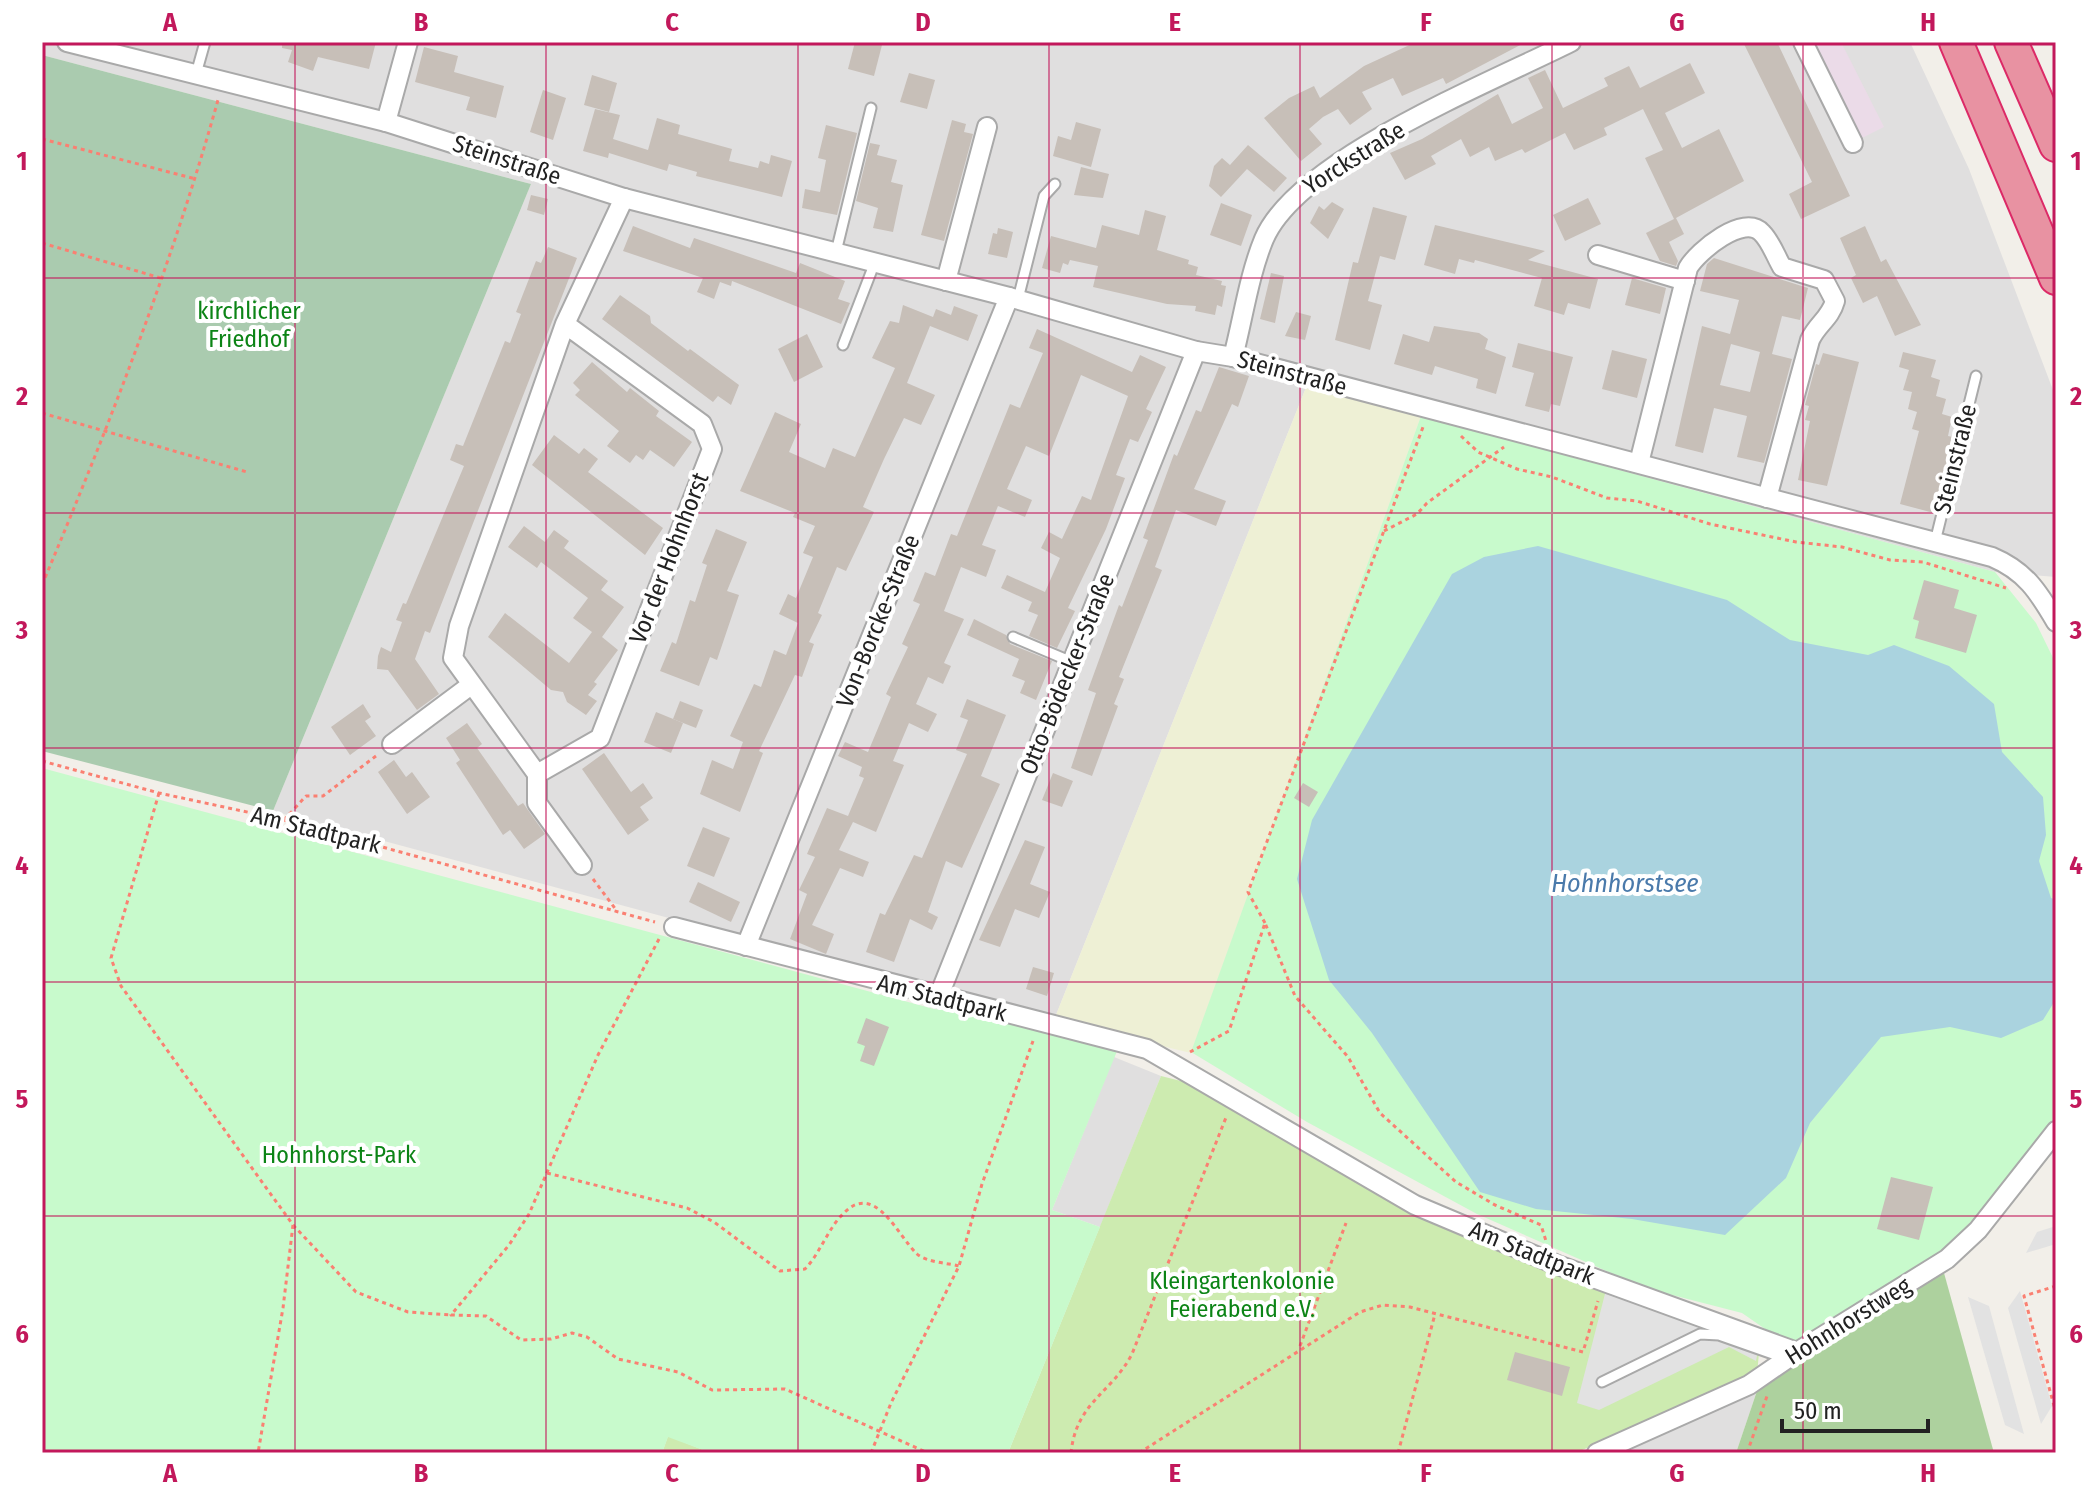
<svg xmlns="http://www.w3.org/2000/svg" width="2098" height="1495" viewBox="0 0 2098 1495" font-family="'Fira Sans Condensed',sans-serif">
<rect width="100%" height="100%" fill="#f2efe9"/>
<!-- residential -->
<g fill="#e0dfdf">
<path d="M42,42H1910L1969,169L2056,398V577L1995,572L1307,385L1054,1020L935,990L273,811L531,184L42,55Z"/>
<path d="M1114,1057L1161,1076L1100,1227L1052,1210Z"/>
<path d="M1759,1385L1736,1453H1612Z"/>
</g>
<!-- industrial -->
<path fill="#ebdbe8" d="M1809,42H1841L1884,127L1858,140Z"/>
<!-- farmland -->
<path fill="#eef0d5" d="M1307,385L1421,416L1191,1053L1054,1020Z"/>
<!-- grass -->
<g fill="#cdebb0">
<path d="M1161,1076L1193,1084L1385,1196L1760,1341L1757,1375L1575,1453H1008Z"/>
<path d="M668,1436L711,1453H662Z"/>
</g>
<!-- forest -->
<path fill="#add19e" d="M1939,1255L1994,1453H1736L1759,1385Z"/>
<!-- cemetery -->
<path fill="#aacbaf" d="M42,55L531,184L273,811L42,751Z"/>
<!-- park -->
<g fill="#c8facc">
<path d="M1421,416L1995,572L2036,623L2056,664V1116L2002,1189L1939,1255L1797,1351L1742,1313L1645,1288L1477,1214L1307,1122L1191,1052Z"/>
<path d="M42,768L934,1009L1054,1020L1122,1039L1052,1210L1100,1227L1008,1453H711L668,1437L662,1453H42Z"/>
</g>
<!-- parking -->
<g fill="#e2e2e2">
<path d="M2056,1226V1244L2026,1253L2037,1232Z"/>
<path d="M1607,1286L1760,1341L1756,1361L1729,1347L1599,1410L1577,1403Z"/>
<path d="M2020,1291L2052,1406L2041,1424L2008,1308Z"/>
<path d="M1968,1297L1989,1306L2024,1434L2005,1425Z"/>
</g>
<!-- water -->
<path fill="#aad3df" d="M1538,546L1727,600L1790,640L1868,655L1894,645L1949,666L1994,704L2002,752L2043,797L2046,835L2039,861L2051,898L2056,900V999L2043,1020L2001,1038L1950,1027L1881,1037L1810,1123L1786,1178L1725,1235L1632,1219L1536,1209L1480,1192L1372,1033L1329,980L1297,879L1312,820L1452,574L1484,557Z"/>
<!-- building -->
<g fill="#c7bfb8" fill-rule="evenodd">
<path d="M282,42H376L369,69L318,57L313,71L288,62L292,50L282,48Z"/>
<path d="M855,42L882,45L874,76L848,69Z"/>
<path d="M1416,42H1526L1446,84L1443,78L1402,96L1393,78L1362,92L1372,109L1350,125L1338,109L1323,117L1309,129L1322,144L1301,161L1264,118L1289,98L1314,86L1320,98L1364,66Z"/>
<path d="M1743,42H1777L1850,196L1801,219L1789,194L1812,182Z"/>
<path d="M424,47L458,56L454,72L504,86L496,118L466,110L470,97L415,82Z"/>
<path d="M1690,63L1705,93L1665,113L1682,148L1719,129L1744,181L1676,218L1684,234L1669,242L1678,261L1676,266L1660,261L1646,233L1674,219L1645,158L1663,150L1643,109L1604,128L1607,135L1574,150L1565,133L1525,153L1522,149L1495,161L1489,147L1470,157L1461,139L1431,156L1436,164L1405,180L1390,153L1422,139L1498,94L1512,124L1543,108L1528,78L1545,70L1563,108L1608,86L1604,78L1629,66L1640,88Z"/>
<path d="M909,73L935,80L927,109L900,102Z"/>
<path d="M592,75L617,83L609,112L584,105Z"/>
<path d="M543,90L566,98L553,140L530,132Z"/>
<path d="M595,109L620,115L613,139L648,150L657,118L680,125L678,134L732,149L729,161L758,168L760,161L769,164L771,155L792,161L782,197L696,176L697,172L669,164L667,171L609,153L608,158L583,151Z"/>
<path d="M952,120L966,124L964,132L973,134L944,241L921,235Z"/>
<path d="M1076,122L1101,129L1091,167L1053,156L1058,136L1071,140Z"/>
<path d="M826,125L857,133L837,215L802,208L805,189L820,192L826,160L818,158Z"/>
<path d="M870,143L880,145L877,155L897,160L891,182L903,185L893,232L873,228L878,208L856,201Z"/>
<path d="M1248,145L1287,178L1274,192L1247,169L1221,197L1209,186L1214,166L1222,158L1230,165Z"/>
<path d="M1081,167L1109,174L1103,198L1074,195Z"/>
<path d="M531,195L548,199L544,215L527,210Z"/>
<path d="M1588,198L1601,224L1565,241L1553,215Z"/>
<path d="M1332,202L1344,209L1328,239L1310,223L1319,206L1324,210Z"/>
<path d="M1221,203L1252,215L1241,246L1210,235Z"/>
<path d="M1373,207L1407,216L1395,260L1380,256L1368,301L1382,305L1370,350L1335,340L1353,262L1358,263Z"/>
<path d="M1145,210L1166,216L1157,250L1189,260L1188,264L1198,267L1196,275L1222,281L1221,285L1226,286L1222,307L1217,305L1215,315L1195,311L1196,306L1167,304L1093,287L1098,266L1070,260L1068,265L1063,263L1060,273L1042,268L1051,236L1096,248L1102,225L1139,235Z"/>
<path d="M1435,225L1545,251L1528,260L1598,279L1590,309L1568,303L1564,315L1534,306L1542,278L1475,260L1474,263L1459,259L1455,274L1424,265Z"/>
<path d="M633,226L690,248L694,238L796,273L800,263L845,281L838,299L850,303L841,324L732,281L731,286L720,282L714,299L697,292L703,278L623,251Z"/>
<path d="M1865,226L1881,262L1886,259L1921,325L1895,336L1877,296L1863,303L1851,278L1856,275L1840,238Z"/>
<path d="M998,228L1013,232L1007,258L988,254L993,233L997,234Z"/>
<path d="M548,247L577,258L430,633L425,631L415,659L439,694L417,710L388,670L377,669L378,656L381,647L391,652L402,622L396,620L403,603L406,604L464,466L450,460L456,444L463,446L505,341L510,343L521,314L516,312L536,261L541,263Z"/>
<path d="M1714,258L1808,288L1800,320L1782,316L1772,354L1792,359L1764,463L1737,457L1747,416L1714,408L1703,453L1675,446L1702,326L1730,334L1739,300L1700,291L1707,264ZM1731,344L1760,352L1750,392L1720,385Z"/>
<path d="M1271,273L1284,276L1275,323L1260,319Z"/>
<path d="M1632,278L1666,288L1660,314L1625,305Z"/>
<path d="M620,295L650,316L651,323L688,351L690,349L739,385L731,405L718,396L713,402L602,319Z"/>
<path d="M903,305L933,317L936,309L951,315L954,306L978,315L968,341L930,326L907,383L935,395L921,425L904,418L884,459L863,507L874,512L846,571L837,567L818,613L822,615L809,642L814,644L802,677L795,675L759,751L763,753L740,812L700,794L712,760L733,769L743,742L730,736L754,684L761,687L774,650L786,655L798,623L779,614L788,594L796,598L813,557L803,553L815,526L793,517L795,513L740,491L775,412L801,424L789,452L825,468L833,448L855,457L895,368L872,358L890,321L899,323Z"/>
<path d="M1296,312L1311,316L1305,340L1285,336Z"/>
<path d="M1434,326L1479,333L1488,339L1485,349L1506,357L1496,394L1476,388L1478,379L1435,366L1432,375L1394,364L1403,334L1429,342Z"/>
<path d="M1037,329L1132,372L1140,355L1166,367L1146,409L1152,412L1138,442L1130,439L1116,475L1125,478L1106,529L1068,608L1075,611L1057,648L1029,636L1038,615L1028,611L1032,602L1001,588L1007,575L1045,592L1060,558L1041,548L1049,532L1062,539L1082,496L1091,500L1128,396L1081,375L1049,456L1026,446L1007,489L1032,500L1025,517L998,506L982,545L996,550L986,577L961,567L944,611L964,619L944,663L951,666L943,684L928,677L916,704L937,714L928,732L909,723L893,761L904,765L876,832L853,822L839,850L869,862L863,877L840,868L812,925L834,934L826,954L790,939L807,894L799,890L815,857L807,854L827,808L848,816L864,778L859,776L862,767L838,756L845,742L868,752L891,697L886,694L908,647L902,644L920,604L913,601L925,572L935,576L951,534L957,536L1010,404L1020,408L1043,353L1029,348Z"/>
<path d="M807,334L823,367L794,382L778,349Z"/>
<path d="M1518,343L1573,357L1560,406L1551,404L1549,412L1525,406L1534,373L1512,367Z"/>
<path d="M1612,350L1647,359L1637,398L1602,389Z"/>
<path d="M1903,352L1936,360L1931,377L1940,380L1936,396L1946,399L1942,414L1952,417L1948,436L1953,437L1934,513L1900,504L1919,431L1912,429L1917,412L1908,409L1912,392L1903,390L1909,370L1899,367Z"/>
<path d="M1823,353L1859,362L1827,486L1798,480L1810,421L1805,420L1809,406L1805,405L1816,364L1819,365Z"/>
<path d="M592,362L627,392L630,388L659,411L656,416L692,442L674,467L650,450L643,460L636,455L630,463L607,446L619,431L575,395L580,390L573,383Z"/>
<path d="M1219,367L1249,376L1238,407L1232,404L1194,489L1226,501L1216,526L1176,510L1155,567L1162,570L1119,677L1124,679L1114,704L1118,706L1092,776L1071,768L1096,693L1088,690L1119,605L1122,607L1148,540L1143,538L1174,454L1177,456L1196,410L1201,412Z"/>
<path d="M554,435L579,454L584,448L598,459L588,472L663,528L645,555L532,465Z"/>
<path d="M524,526L545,542L554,530L569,541L564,548L608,581L601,590L624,607L602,637L618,650L594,682L597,684L588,695L597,701L586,715L567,702L563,692L551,690L488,637L505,613L569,663L592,632L573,618L588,598L541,562L537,568L508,547Z"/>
<path d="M716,529L747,542L727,591L739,595L717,660L710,657L699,686L660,671L672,642L676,644L690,600L695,602L707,565L702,563Z"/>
<path d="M1924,580L1959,590L1954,608L1977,615L1966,653L1915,638L1919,621L1913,619Z"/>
<path d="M974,619L1006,635L1010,644L1052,661L1036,700L1020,693L1025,681L1012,676L1019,659L967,635Z"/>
<path d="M967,699L1006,715L981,776L1000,784L962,868L946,861L928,912L938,917L932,930L910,919L894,962L866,952L880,913L885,915L914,855L922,858L967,754L956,750L968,720L960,717Z"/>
<path d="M680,701L703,710L696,728L673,719Z"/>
<path d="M363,704L371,717L365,721L376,736L350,755L331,727Z"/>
<path d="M656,712L683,723L671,753L644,742Z"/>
<path d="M467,723L482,744L477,748L518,806L523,803L545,834L524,849L510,830L503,835L456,763L460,760L446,738Z"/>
<path d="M604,753L631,792L643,783L653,798L640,807L649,820L628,835L582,769Z"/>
<path d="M394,760L406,777L412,772L430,797L407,814L378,772Z"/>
<path d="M1053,773L1073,781L1062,807L1042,800Z"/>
<path d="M1303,783L1318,792L1309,807L1294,798Z"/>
<path d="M703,827L730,838L714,877L687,866Z"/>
<path d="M1025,840L1045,847L1030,884L1050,892L1039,918L1015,909L1000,947L979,940Z"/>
<path d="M698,882L740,902L731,922L689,902Z"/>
<path d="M1033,967L1054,973L1047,996L1026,989Z"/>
<path d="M866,1018L889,1027L874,1066L860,1061L865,1046L857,1043Z"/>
<path d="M1891,1177L1933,1187L1919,1240L1877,1229Z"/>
<path d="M1515,1352L1570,1367L1562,1396L1507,1380Z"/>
</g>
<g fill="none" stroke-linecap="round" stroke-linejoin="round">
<!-- lane casing -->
<g stroke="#a9a9a9" stroke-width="13">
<g id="lane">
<path d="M196,74L205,42"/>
<path d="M836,252L871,108"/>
<path d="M1018,299L1044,196L1055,184"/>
<path d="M843,345L875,262"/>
<path d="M1935,542L1976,376"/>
<path d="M1013,637L1072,662"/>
<path d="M1602,1382L1700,1334L1719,1335L1787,1359"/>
</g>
</g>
<!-- street casing -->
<g stroke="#a9a9a9" stroke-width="22">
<g id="street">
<path d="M67,42L386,122L624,198L1009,297L1196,351L1233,357L1992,557C2025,571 2038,591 2056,622"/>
<path d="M1803,42L1853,143"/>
<path d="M386,122L408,42"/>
<path d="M1598,255L1685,281"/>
<path d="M946,281L987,127"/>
<path d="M565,324L702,424L712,449L600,738L537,774L453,658L459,626L565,324L624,198"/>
<path d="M1233,357C1243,319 1249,275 1264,239C1298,159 1492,82 1571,42"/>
<path d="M1639,463L1688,268C1698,251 1744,213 1762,233C1771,242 1776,257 1782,267L1824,280L1835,301C1830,319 1817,324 1810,340L1767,498"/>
<path d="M392,744L471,685"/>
<path d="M537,774V803L582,865"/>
<path d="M674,927L1147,1049L1415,1205L1555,1264L1797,1352"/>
<path d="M746,946L1009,297"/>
<path d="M938,998L1196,351"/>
<path d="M1597,1453L1749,1385L1797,1352L1947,1259L1978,1230L2056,1131"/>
</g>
</g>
<!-- highway casing -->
<g stroke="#dc2a67" stroke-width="36">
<g id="highway">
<path d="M1956,42L2056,278"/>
<path d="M2011,42L2056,145"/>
</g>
</g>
<!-- path -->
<g stroke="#fa8072" stroke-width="3" stroke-dasharray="4 4" stroke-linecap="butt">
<path d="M42,139L196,179"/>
<path d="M42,243L164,279"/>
<path d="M42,413L247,472"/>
<path d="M1461,436L1478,452L1517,469L1552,477L1607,498L1637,501L1710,524L1796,542L1842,547L1890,560L1923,562L2006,588"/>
<path d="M1384,531L1417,514L1427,503L1504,447"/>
<path d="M42,585C109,426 171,267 218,100"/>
<path d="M42,761L159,793L284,820L655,922"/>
<path d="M159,793L111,958L121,986L293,1225L283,1308L258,1453"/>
<path d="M284,820L306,796H323L376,756"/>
<path d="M593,879L617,911"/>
<path d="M1265,923L1248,892L1423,427"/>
<path d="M659,939L598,1055L529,1214L509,1245L451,1315L486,1316L521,1340L551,1339L572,1333L587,1337L618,1359L678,1372L712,1390L785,1389L928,1453"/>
<path d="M1190,1052L1229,1031L1265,923L1295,996L1348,1057L1380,1113L1456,1182L1495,1205L1541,1225L1546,1241"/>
<path d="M547,1173L687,1208L714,1222L780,1271L805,1269C821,1252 828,1228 844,1213C875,1181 898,1236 917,1254C926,1262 947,1263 959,1266"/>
<path d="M293,1225L356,1292L408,1312L451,1315"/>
<path d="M2056,1286L2024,1296L2056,1413"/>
<path d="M1300,1346L1346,1223"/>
<path d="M871,1453L891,1403L959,1266L982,1184L1033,1041"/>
<path d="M1071,1453C1076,1402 1112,1393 1132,1354L1227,1115"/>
<path d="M1139,1453L1360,1312L1383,1305L1410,1307L1583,1352L1598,1301"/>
<path d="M1398,1453L1435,1314"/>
<path d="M1747,1453L1767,1396"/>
</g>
<!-- lane -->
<use href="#lane" stroke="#fff" stroke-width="9"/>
<!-- street -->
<use href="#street" stroke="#fff" stroke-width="18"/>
<!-- highway -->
<use href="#highway" stroke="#e892a2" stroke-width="32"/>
</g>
<!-- grid -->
<path fill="none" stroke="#c2185b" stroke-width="2" stroke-opacity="0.55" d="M295,42V1453M546,42V1453M798,42V1453M1049,42V1453M1300,42V1453M1552,42V1453M1803,42V1453M42,278H2056M42,513H2056M42,748H2056M42,982H2056M42,1216H2056"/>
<g text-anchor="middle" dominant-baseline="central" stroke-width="8" stroke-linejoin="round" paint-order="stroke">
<!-- street labels -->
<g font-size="24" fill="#222" stroke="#fff">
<text transform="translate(1354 158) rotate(-32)">Yorckstraße</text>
<text transform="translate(507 160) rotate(18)">Steinstraße</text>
<text transform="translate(1292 373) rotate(15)">Steinstraße</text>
<text transform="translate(1955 459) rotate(-76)">Steinstraße</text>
<text transform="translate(669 558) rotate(-69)">Vor der Hohnhorst</text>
<text transform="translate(878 621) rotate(-68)">Von-Borcke-Straße</text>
<text transform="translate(1067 674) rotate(-68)">Otto-Bödecker-Straße</text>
<text transform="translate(316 830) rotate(14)">Am Stadtpark</text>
<text transform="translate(942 998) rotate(14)">Am Stadtpark</text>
<text transform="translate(1532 1253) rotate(22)">Am Stadtpark</text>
<text transform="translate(1848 1321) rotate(-32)">Hohnhorstweg</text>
</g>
<!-- park labels -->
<g font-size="24" fill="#0c8416" stroke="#fff">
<text x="249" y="311">kirchlicher<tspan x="249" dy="28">Friedhof</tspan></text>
<text x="339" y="1155">Hohnhorst-Park</text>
<text x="1242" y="1281">Kleingartenkolonie<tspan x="1242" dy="28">Feierabend e.V.</tspan></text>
</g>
<!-- water labels -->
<g font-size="26" font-style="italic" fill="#4a7aab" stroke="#fff">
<text x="1625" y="883">Hohnhorstsee</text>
</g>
</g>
<!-- border -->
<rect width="2098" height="1495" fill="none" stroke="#ffffff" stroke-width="88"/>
<!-- scale -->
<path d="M1782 1419v12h146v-12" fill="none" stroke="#222222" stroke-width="4"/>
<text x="1794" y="1419" font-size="24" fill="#222222" stroke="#ffffff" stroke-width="6" paint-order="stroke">50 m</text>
<rect x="44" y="44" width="2010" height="1407" fill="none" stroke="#c2185b" stroke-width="3"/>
<g font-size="26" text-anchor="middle" font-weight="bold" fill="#c2185b">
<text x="170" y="31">A</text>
<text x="421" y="31">B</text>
<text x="672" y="31">C</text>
<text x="923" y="31">D</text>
<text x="1175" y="31">E</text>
<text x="1426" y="31">F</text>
<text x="1677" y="31">G</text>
<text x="1928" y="31">H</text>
<text x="22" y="170">1</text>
<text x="2076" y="170">1</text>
<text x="22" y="405">2</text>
<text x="2076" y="405">2</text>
<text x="22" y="639">3</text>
<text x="2076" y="639">3</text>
<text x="22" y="874">4</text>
<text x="2076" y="874">4</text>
<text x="22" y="1108">5</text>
<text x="2076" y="1108">5</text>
<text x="22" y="1343">6</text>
<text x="2076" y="1343">6</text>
<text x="170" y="1482">A</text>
<text x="421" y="1482">B</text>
<text x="672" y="1482">C</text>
<text x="923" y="1482">D</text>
<text x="1175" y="1482">E</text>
<text x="1426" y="1482">F</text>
<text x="1677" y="1482">G</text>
<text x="1928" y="1482">H</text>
</g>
</svg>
